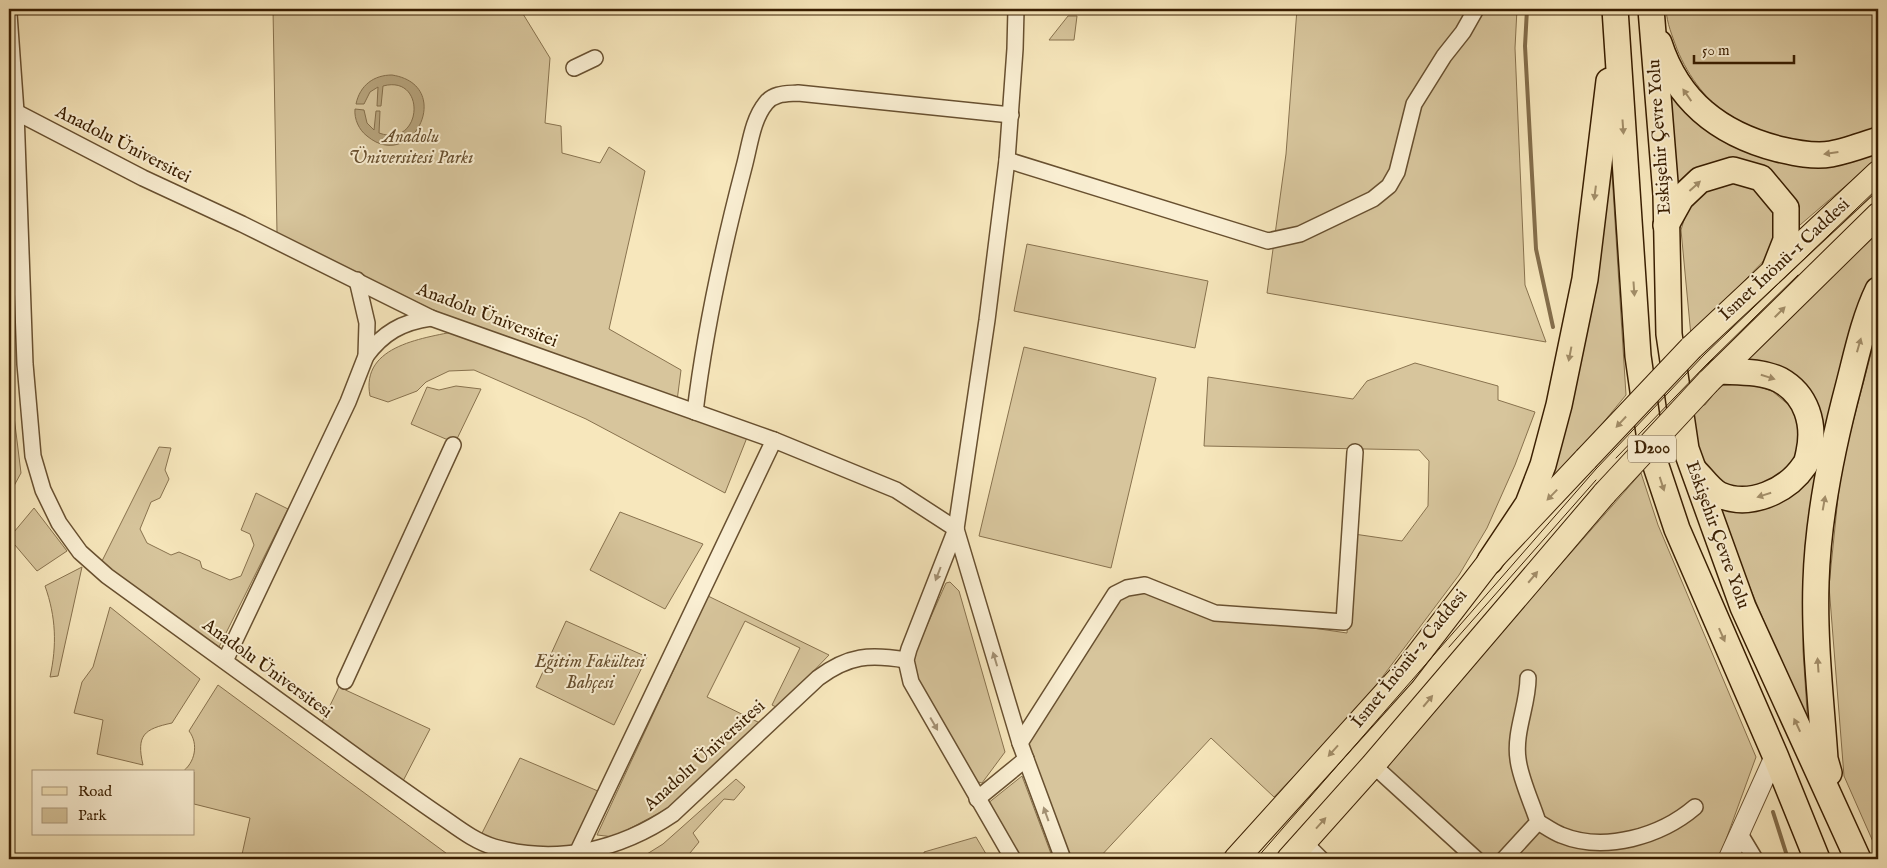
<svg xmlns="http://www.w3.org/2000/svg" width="1887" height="868" viewBox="0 0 1887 868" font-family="'IM FELL English',serif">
<rect width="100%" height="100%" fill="#f7e7bc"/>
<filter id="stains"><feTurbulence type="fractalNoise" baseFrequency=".004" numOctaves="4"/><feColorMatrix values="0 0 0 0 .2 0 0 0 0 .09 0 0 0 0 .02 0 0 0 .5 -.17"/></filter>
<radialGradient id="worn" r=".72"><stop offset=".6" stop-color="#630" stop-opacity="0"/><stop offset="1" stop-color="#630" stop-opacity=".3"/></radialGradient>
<!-- green -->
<g fill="#d7c59c" stroke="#88724e">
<path d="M273,9H520L550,58L545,123L561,126L562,153L600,163L609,147L645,171L609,329L681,370L677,401L430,312L277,233Z"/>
<path d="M1297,9H1517L1515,48L1525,285L1546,342L1267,293L1286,154Z"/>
<path d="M1666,9H1878V129C1861,134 1836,145 1819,145C1756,149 1700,106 1677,49C1672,35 1667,24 1666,9Z"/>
<path d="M1068,16H1077L1074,40H1049Z"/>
<path d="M1668,87L1717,132L1878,151V158L1793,231L1746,167L1673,197Z"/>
<path d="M1611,158L1626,395L1540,499Z"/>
<path d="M1752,180L1778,211L1776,248L1691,336L1681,230L1689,203L1705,187Z"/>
<path d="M1878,227V278L1833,421L1805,546L1803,651L1808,726L1714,502L1801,480L1807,400L1738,366Z"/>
<path d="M1027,244L1208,281L1195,348L1014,311Z"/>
<path d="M1878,327V853L1844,776L1829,586L1841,468Z"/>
<path d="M462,330L748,435L725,493L586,419L474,370L449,371L426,382L417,391L388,402L370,396C360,344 426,338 462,330Z"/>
<path d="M1024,347L1156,378L1111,568L979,536Z"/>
<path d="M1415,363L1498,386V400L1535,412L1515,465L1487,528L1459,575L1359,708L1274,797L1211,738L1098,859H1070L1027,744L1117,601L1137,591L1151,592L1183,609L1347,633L1354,534L1402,541L1428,506L1429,461L1419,450L1204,446L1208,377L1353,399L1367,381Z"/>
<path d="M9,376L21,473L9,495Z"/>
<path d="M1736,384L1754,385L1772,391L1790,406L1798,421L1802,436L1798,458L1763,489L1731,491L1705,473L1691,416L1701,405H1705L1720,386Z"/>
<path d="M456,386L481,389L455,443L411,424L427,387L439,390Z"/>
<path d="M159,447L171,448L165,470L169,479L160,498L151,502L140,529L147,543L171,555L179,552L200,561L202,568L230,580L241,576L254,545L250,534L241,530L256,493L288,509L219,647L101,563Z"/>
<path d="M1641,473L1658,525L1756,757L1720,856L1718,859H1485L1384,766Z"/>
<path d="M34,508L67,551L37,571L9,538Z"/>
<path d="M620,512L703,544L665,609L590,570Z"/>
<path d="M82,567L58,676L50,677C57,645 56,617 45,586Z"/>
<path d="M950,582L959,591L1005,752L982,783L971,780L917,687L912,659L946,583Z"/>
<path d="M708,596L829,655L778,708L772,705L800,648L745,621L707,697L762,724L670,807L614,837L597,835Z"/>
<path d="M110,607L200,679L172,723C144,729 136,735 143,765L97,754L103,720L74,713L82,682L93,667Z"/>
<path d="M566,621L647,657L614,725L536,687Z"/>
<path d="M218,685L454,859H241L250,818L194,804V772H182C195,763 199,744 189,731Z"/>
<path d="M339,687L430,729L403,781L321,724Z"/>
<path d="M520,758L605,794L577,853L478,841Z"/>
<path d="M1022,776L1053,859H1022L987,804Z"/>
<path d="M736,779L745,787L734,800L724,799L693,833L699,842L690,853L696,859H639L663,844Z"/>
<path d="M976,837L989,859H924V852Z"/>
</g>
<!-- water -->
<path fill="#b6a37c" stroke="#846e4b" d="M392,75C456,85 412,174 367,136C359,130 354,119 355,109L364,110L367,123L374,130L376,111H380L379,133C423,149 427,74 383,86L381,106H377L378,87L370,92L364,104H356C360,85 374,75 392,75Z"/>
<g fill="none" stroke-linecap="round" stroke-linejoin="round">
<!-- stream -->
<g stroke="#846e4b" stroke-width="4">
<path d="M1527,9L1525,46L1536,249L1553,327"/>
<path d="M1773,812L1788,859"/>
</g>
<!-- minor casing -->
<g stroke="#685030" stroke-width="18">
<g id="minor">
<path d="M9,14L16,112L25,364L33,456L43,490L59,523L80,552L107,576C194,639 281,702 368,765C392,782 417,800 442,817C458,828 474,841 494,847C557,865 620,850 673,814L818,678C849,655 870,654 906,660"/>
<path d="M574,68L595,58"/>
<path d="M16,112L143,178L242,224L431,318L774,440L896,490L956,529"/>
<path d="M1007,160L1268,241L1300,234L1373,199L1389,186L1397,172L1414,104L1444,56L1463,32L1476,9"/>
<path d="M366,356C383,333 402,322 431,318"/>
<path d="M695,412C705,330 723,247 744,167C750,145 752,120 766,103C774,93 786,94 798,93L1011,115"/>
<path d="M956,529L1020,743L1063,859"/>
<path d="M225,661L348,402L366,356L367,323L357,280"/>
<path d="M345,681L453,445"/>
<path d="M1020,743L1115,594L1127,588L1145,585L1215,613L1344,622L1355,452"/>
<path d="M1373,765L1476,859"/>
<path d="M977,799L1026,759"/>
<path d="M1538,822C1545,826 1553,832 1561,835C1605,853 1661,836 1695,807"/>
<path d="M1740,834L1755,859"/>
<path d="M1304,842L1321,859"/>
<path d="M577,853L774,440"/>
<path d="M1013,859L911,682L906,660L909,649L956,529L987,320L1007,160L1015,49L1016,9"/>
<path d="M1504,859L1538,822C1532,803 1520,778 1518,759C1514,732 1528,705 1528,678"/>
</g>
</g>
<!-- tertiary casing -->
<g stroke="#685030" stroke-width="21">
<path id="tertiary" d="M1728,859L1775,755"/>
</g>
<!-- primary casing -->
<g stroke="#391e01" stroke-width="26">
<g id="primary">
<path d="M1691,348L1878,173"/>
<path d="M1709,381L1878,215"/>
<path d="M1236,859L1403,674L1490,561L1586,459"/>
<path d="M1289,859L1373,765L1605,493"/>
</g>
</g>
<!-- trunk casing -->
<g stroke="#391e01" stroke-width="28">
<g id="trunk">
<path d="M1615,9L1638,356L1652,454L1677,529L1775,755L1817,859"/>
<path d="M1651,9L1666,195L1669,334L1686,449L1743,607L1858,859"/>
<path d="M1659,43C1678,102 1720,134 1778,149C1795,153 1814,157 1831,154C1847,151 1863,145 1878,140"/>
<path d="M1666,225L1681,198L1700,180L1733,170L1761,178L1786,208V240L1775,268"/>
<path d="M1695,471C1702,478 1711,491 1720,495C1750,508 1787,491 1804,466C1807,463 1808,457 1809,452C1815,424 1807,395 1780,380C1762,371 1739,372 1720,371"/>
<path d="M1490,561L1528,504L1543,465L1559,405L1585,279L1609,81"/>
<path d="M1829,773L1825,759C1821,700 1814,641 1816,582C1818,515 1832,448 1849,384C1857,353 1864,319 1878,290"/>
</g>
</g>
<!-- minor -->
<use href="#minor" stroke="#faefd3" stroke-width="15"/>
<!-- tertiary -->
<use href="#tertiary" stroke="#faefd3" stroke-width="19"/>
<!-- primary -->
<use href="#primary" stroke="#f7e7bc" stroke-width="24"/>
<!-- trunk -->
<use href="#trunk" stroke="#f7e7bc" stroke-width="25"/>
<!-- tram -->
<g stroke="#391e01" stroke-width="1">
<path d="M1616,458L1706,365L1798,275"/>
<path d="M1449,647L1596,480"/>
<path d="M1256,859L1596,469L1704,355L1878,188"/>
</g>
<!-- primary-bridge casing -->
<g stroke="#391e01" stroke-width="26" stroke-linecap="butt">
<g id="primary-bridge">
<path d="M1586,459L1691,348"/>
<path d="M1605,493L1708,382"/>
</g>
</g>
<!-- primary-bridge -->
<use href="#primary-bridge" stroke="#f7e7bc" stroke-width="24"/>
</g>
<!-- one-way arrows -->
<defs><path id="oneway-solid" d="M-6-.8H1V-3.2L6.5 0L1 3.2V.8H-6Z" transform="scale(1.25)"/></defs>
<g fill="#a28d68">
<use href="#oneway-solid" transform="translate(1687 95) rotate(-125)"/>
<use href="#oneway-solid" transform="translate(1623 127) rotate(86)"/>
<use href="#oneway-solid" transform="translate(1831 153) rotate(172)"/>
<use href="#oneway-solid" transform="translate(1695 186) rotate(-42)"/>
<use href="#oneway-solid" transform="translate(1595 193) rotate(97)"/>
<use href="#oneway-solid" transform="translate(1634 289) rotate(86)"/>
<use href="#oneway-solid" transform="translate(1780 312) rotate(-45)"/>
<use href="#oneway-solid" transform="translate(1859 345) rotate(-74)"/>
<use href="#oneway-solid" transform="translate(1570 354) rotate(101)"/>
<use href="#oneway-solid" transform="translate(1768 377) rotate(17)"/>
<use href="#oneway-solid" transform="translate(1621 422) rotate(133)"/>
<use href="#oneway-solid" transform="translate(1662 484) rotate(72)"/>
<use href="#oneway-solid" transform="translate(1552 495) rotate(134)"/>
<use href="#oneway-solid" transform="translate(1764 495) rotate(163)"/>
<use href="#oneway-solid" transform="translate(1824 503) rotate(-80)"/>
<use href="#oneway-solid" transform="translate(1533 577) rotate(-50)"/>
<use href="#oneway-solid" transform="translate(1722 635) rotate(66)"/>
<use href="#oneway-solid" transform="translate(1818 665) rotate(-94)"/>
<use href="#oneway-solid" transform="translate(1428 701) rotate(-50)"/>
<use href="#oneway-solid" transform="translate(1797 725) rotate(-115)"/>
<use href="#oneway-solid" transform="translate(1333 751) rotate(132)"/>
<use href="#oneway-solid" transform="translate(1321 823) rotate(-48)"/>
</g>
<g fill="#a39174">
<use href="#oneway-solid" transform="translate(938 574) rotate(111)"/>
<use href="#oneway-solid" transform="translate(995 659) rotate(-107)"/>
<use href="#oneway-solid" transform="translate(934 724) rotate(60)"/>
<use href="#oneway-solid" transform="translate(1046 814) rotate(-110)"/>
</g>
<g text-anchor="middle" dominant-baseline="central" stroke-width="4" stroke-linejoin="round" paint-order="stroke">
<!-- shield labels -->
<rect fill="#faefd3" stroke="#735d40" stroke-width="1" x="1628" y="435.5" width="48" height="27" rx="4"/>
<g font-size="16" font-weight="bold" fill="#391e01">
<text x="1652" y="449">D200</text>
</g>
<!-- park labels -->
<g font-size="18" font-style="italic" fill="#685030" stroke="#faefd3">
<text x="411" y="137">Anadolu<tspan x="411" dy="21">Üniversitesi Parkı</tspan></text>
<text x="590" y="662">Eğitim Fakültesi<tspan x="590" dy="21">Bahçesi</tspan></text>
</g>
<!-- street labels -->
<g font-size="18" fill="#391e01" stroke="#faefd3">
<text transform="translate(1660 137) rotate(-94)">Eskişehir Çevre Yolu</text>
<text transform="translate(123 145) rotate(27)">Anadolu Üniversitei</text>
<text transform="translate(1785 260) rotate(-43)">İsmet İnönü-1 Caddesi</text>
<text transform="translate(487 316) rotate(21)">Anadolu Üniversitei</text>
<text transform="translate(1717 535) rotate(70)">Eskişehir Çevre Yolu</text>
<text transform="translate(1410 659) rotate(-51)">İsmet İnönü-2 Caddesi</text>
<text transform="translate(267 669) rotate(36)">Anadolu Üniversitesi</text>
<text transform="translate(705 756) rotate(-42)">Anadolu Üniversitesi</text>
</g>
</g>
<!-- margin -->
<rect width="1887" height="868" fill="none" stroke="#f7e7bc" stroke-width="30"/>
<rect x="10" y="10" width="1867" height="848" fill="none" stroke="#391e01" stroke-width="2.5"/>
<rect x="15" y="15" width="1857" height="838" fill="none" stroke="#391e01"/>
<!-- legend -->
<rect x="32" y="770" width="162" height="65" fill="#faefd3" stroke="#ad9b7f"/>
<rect x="42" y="787" width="25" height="8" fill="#f7e7bc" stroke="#ad9b7f"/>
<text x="78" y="796" font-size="15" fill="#391e01">Road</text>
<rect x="42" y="808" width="25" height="15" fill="#d7c59c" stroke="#ad9b7f"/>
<text x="78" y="820" font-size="15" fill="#391e01">Park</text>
<!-- scale -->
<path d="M1694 55v8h100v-8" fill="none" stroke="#391e01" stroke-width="2.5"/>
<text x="1702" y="55" font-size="15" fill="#391e01" stroke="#faefd3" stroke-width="4" paint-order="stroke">50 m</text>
<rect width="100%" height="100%" filter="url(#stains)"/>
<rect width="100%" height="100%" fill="url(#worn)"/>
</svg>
